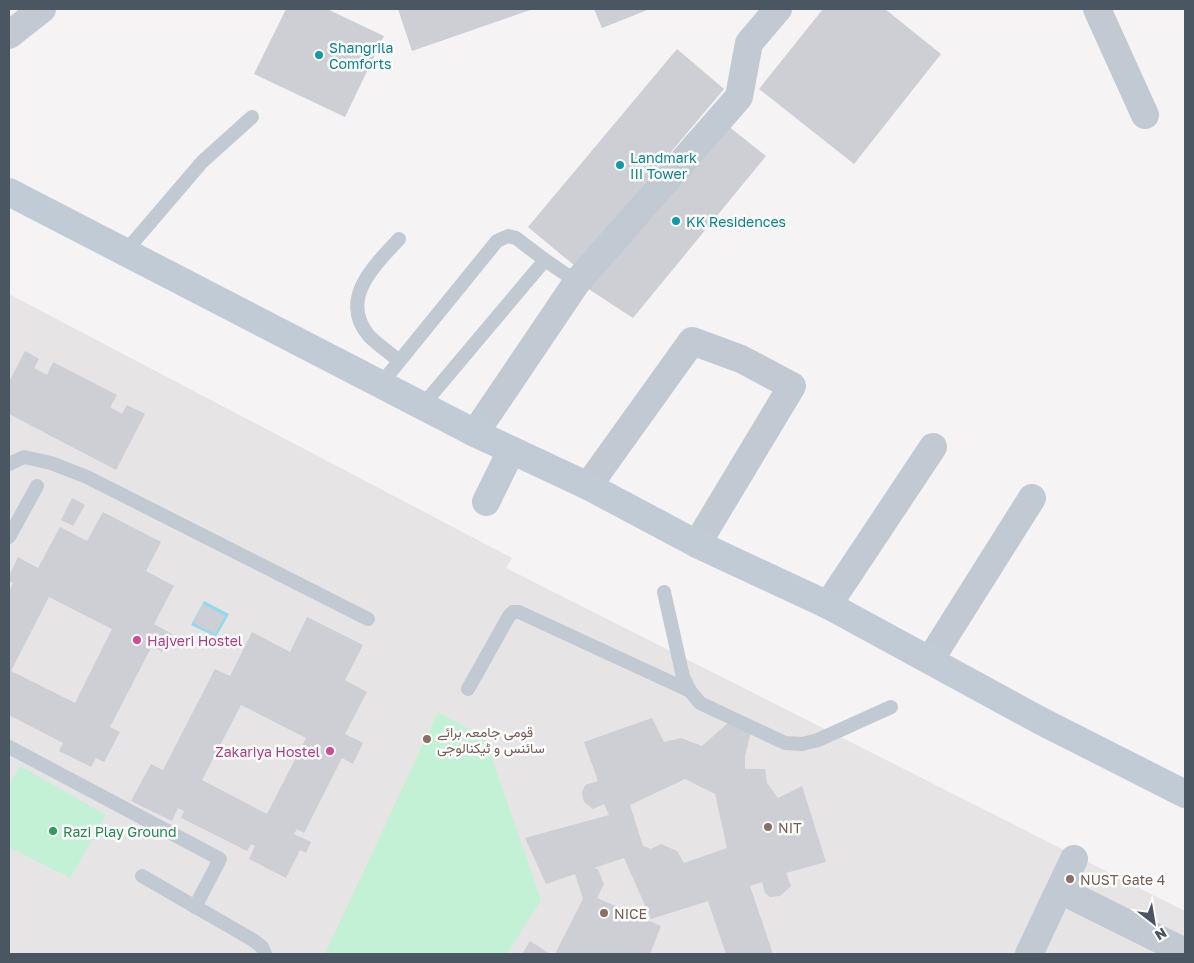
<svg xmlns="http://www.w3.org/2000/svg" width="1194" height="963" viewBox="0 0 1194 963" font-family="'Golos Text',Vazirmatn,sans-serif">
<rect width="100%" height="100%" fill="#f5f3f3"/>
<!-- education -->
<path fill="#e6e4e5" d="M9,294L512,558L506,568L1185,911V954H9Z"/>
<!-- green -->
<g fill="#c3f1d5">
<path d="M438,712L485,738L541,900L507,954H325Z"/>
<path d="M20,766L106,815L70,878L9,847V785Z"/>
</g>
<!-- water -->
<path fill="#90daee" d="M204,601L229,614L216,637L191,625Z"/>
<!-- building -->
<g fill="#cdcfd5" fill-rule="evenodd">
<path d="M286,9H327L384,36L345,117L254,74Z"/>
<path d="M398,9H533L412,51Z"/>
<path d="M594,9H650L602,28Z"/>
<path d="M823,9H885L941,54L854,164L759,89Z"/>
<path d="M677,49L724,89L575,266L528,227Z"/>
<path d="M723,122L766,156L633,318L584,286Z"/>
<path d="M25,351L39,359L34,368L47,375L53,362L117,395L110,407L122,414L127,405L145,414L116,470L9,414V382Z"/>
<path d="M72,498L85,505L73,526L61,520Z"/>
<path d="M103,512L161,542L146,571L174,586L154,624L172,634L162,652L152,646L110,727L120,732L104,762L96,758L91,767L59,751L63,743L9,715V591L13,583L9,581V576L18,557L38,568L60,527L87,541ZM49,597L112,629L75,703L11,671Z"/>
<path d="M203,604L225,616L215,634L193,623Z"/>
<path d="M307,617L363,645L345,680L367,692L345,734L363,743L353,764L342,758L304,833L297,829L294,834L311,842L306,853L300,850L286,878L249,859L255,846L251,844L247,851L181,818L184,811L178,808L172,821L131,801L151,764L163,770L215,669L230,676L252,632L290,652ZM241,705L306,738L267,814L202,780Z"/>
<path d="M652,718L664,742L681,738L702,746L729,722L751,732L745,756V769H765L767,783L778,798L802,786L826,862L786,873L791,886L780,896L770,897L765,893L762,882L750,886L773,954H726L708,901L651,919L624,858L594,868L598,869L604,884L597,898L661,926L650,954H555L583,899L575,874L546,884L525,838L609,815L604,804L593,809L584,802L582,793L585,785L598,781L584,742ZM685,779L715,794L727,848L684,863L677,851L661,844L651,849L643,846L630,805Z"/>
<path d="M530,941L550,954H522Z"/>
</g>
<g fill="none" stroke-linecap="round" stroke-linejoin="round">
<!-- lane -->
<g stroke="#c1cad2" stroke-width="14">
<path d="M399,239C375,265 338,299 369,336C378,345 390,353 399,361"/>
<path d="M125,252L202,162L252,117"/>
<path d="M380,385L497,241L508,236L516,238L545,260L577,282"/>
<path d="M422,406L545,260"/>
<path d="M9,464L24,457L51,463L87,477L368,619"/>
<path d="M9,537L37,486"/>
<path d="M664,592L683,677L690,691L700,703L785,743L802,744L818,740L891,707"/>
<path d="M468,689L509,616L513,612H519L690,691"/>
<path d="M9,747L220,859L195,907"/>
<path d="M142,876L253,940L262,947L265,954"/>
</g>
<!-- street -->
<g stroke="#c1cad2" stroke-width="28">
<path d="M1097,9L1145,115"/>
<path d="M9,35L42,9"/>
<path d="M475,433L577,282L739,97L749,43L778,9"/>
<path d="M588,486L692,341L741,359L792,386L697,544"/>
<path d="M828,605L933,447"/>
<path d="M930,660L1032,498"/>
<path d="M1060,890L1185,952"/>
<path d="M1029,954L1074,859"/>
</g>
<!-- secondary -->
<g stroke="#c1cbd6" stroke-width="28">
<path d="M9,192L475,433L588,486L697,544L828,605L1041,721L1185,794"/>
<path d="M486,502L511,451"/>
</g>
</g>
<!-- markers -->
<g fill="#0f9aa8" stroke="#fff" stroke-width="2">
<circle cx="319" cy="55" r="5"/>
<circle cx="620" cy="165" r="5"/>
<circle cx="676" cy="221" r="5"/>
</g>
<g fill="#d1479c" stroke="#fff" stroke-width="2">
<circle cx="137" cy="640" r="5"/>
<circle cx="330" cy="751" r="5"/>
</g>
<g fill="#8d6e63" stroke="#fff" stroke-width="2">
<circle cx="427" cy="739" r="5"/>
<circle cx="768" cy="827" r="5"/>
<circle cx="1070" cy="879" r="5"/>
<circle cx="604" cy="913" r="5"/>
</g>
<circle fill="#2e9e5b" stroke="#fff" stroke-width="2" cx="53" cy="831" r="5"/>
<g text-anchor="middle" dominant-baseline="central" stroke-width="5" stroke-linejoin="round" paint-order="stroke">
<!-- culture labels -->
<g font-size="14" fill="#0d838f" stroke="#fff" text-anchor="start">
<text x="329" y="47">Shangrila<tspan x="329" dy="16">Comforts</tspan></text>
<text x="630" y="157">Landmark<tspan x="630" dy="16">III Tower</tspan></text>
<text x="686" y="221">KK Residences</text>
</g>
<!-- hotel labels -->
<g font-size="14" fill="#b23c85" stroke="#fff" text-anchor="start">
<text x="147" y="640">Hajveri Hostel</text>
<text x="320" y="751" text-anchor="end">Zakariya Hostel</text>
</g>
<!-- education labels -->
<g font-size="14" fill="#785e54" stroke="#fff" text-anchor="start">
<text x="437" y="731">قومی جامعہ برائے<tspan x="437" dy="16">سائنس و ٹیکنالوجی</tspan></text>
<text x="778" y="827">NIT</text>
<text x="1080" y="879">NUST Gate 4</text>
<text x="614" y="913">NICE</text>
</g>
<!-- leisure labels -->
<g font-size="14" fill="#27864d" stroke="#fff" text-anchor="start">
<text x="63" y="831">Razi Play Ground</text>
</g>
</g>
<!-- border -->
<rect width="1194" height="963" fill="none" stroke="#4a5661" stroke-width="20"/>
<!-- north arrow -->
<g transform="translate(1154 923) rotate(149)" stroke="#ffffff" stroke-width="4" paint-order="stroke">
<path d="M0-4L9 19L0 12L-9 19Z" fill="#4a5661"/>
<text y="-8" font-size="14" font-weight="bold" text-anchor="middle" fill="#4a5661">N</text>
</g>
</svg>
